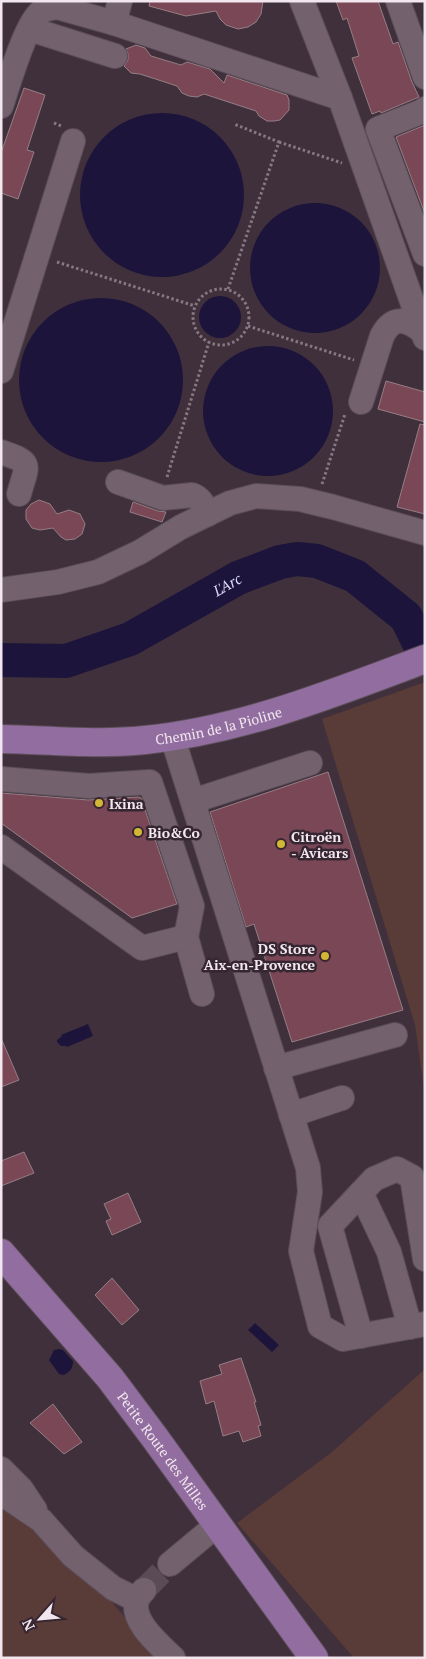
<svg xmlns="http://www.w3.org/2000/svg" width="426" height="1659" viewBox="0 0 426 1659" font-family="'PT Serif',serif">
<rect width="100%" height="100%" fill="#40303c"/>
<!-- green -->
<g fill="#593b38">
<path d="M425,682V1095L415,1025L322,719Z"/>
<path d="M425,1369V1658H354L237,1523L332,1452Z"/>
<path d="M1,1483H9L160,1658H1Z"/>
</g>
<!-- water -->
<g fill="#1c143b">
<circle cx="162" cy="195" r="82"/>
<circle cx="315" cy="268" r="65"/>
<circle cx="220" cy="317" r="21"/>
<circle cx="101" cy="380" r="82"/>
<circle cx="268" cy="411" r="65"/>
<path d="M88,1024L93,1036L67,1047L66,1046H61L57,1042V1040L62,1036L61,1035Z"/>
<path d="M255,1323L279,1345L272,1352L248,1330Z"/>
<path d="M59,1349L63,1350L73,1361C73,1369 70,1371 64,1375L59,1374L49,1360L54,1350Z"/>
</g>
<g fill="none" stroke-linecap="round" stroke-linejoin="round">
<!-- river -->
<path stroke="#1c143b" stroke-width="34" id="s1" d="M1,660L66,661L130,639L238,578L280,562L297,559L317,561L355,576L406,617L425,655"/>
</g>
<!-- building -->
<g fill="#794756" stroke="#957e84">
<path d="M150,1H263L261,14L256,22L248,27L238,29L226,25L220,19L216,11L186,16L149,6Z"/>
<path d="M336,1H378L393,44L398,42L412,82L419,97L381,113L380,111L372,114L352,58L359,56L347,18L343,20Z"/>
<path d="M136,45L145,48L151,56L181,65L187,62L210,69L224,83L227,75L287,95L289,100V110L280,120L274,121H267L259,116L256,111L204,94L197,97L189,96L182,93L177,86L140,74L131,73L124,66L128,60V54L126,49Z"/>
<path d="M24,88L45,95L27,150L34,152L18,199L1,193V153Z"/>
<path d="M425,125V214L396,137Z"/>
<path d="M386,381L425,392V422L378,409Z"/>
<path d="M420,424L425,425V514L397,507Z"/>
<path d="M39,500L50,504L57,514L69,510L80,514L85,524L82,534L75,539L66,540L61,537L53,528L40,530L32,528L26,519V510L31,504Z"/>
<path d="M133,502L158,511L166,512L162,522L130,512Z"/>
<path d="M328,772L403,1010L292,1042L254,924L246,927L210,812Z"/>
<path d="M1,793L88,800L138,797L141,798L177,904L132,918L1,823Z"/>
<path d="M1,1038L19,1080L1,1087Z"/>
<path d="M24,1152L34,1173L1,1186V1161Z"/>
<path d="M128,1193L141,1222L112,1235L106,1221L111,1219L104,1204Z"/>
<path d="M112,1278L139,1310L122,1325L95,1295Z"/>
<path d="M241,1358L256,1402H254L261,1425L258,1426L261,1436L243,1442L239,1431L223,1436L214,1401L206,1404L200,1381L222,1374L219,1365Z"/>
<path d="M53,1404L82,1442L64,1454L30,1423Z"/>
</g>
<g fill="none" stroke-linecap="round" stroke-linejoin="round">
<!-- minor-tunnel -->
<path stroke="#5b4b57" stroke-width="24" stroke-dasharray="24 12" stroke-linecap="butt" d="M144,1590L170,1564"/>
<!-- minor casing -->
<g stroke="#5b4e58" stroke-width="26">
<g id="minor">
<path d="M302,1L340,98L425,338"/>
<path d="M398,1L425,77"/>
<path d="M114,23L340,98"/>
<path d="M30,29L115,56"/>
<path d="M1,106C8,86 26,21 42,11C47,8 51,8 57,7L114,23L120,1"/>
<path d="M425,109L423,111L378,129L425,254"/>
<path d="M1,371L73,141"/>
<path d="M361,402L382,336C393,315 406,319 422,331"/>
<path d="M1,452C34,463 27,464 19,494"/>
<path d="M118,482L163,498L192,495C201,498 204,506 208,514"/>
<path d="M1,590L58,582L98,572L140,552L181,527L230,503L256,496L300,499L333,507L425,533"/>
<path d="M172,736L308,1168L310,1192L301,1251L320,1326L343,1339L425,1324"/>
<path d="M1,779L89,786L150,782L192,906L186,937L202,994"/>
<path d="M193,801L310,763"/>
<path d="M1,847L142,948L186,937"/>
<path d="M276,1068L395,1035"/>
<path d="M291,1115L342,1098"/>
<path d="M361,1193L389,1252L410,1327"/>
<path d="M361,1336L330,1226L374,1179L397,1169L412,1177L425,1259"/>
<path d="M1,1469L21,1489L35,1510"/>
<path d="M1,1493L41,1520L73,1556L113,1588L137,1600"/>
<path d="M170,1564L218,1524"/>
<path d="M144,1590C142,1593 138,1596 137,1600C130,1621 160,1645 173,1658"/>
</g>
</g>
<!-- major casing -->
<g stroke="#5b4e58" stroke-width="30">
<g id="major">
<path id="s2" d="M1,739C49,740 98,745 145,740C243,730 334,693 425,659"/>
<path id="s3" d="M1,1253L110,1378L155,1438L314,1658"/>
</g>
</g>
<!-- path -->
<g stroke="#867882" stroke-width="3" stroke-dasharray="2.5 2.5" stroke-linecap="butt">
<path d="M54,123L61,126"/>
<path d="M279,142L342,163"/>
<path d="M57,262L195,306"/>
<circle cx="221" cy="317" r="28"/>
<path d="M228,289L279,142L234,124"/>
<path d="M248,326L354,360"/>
<path d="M167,477L209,342"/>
<path d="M322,484L345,414"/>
</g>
<!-- minor -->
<use href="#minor" stroke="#73616d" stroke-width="24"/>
<!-- major -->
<use href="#major" stroke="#926da0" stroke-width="28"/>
</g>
<!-- markers -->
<g fill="#d2b635" stroke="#362631" stroke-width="2">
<circle cx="99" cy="803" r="5"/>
<circle cx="138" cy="832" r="5"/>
<circle cx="281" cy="844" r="5"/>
<circle cx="325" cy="956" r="5"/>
</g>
<g text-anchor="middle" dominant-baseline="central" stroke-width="5" stroke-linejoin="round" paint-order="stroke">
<!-- street labels -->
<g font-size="14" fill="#f2e7ee" stroke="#362631">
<text stroke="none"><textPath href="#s2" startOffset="219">Chemin de la Pioline</textPath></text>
<text stroke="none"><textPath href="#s3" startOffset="256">Petite Route des Milles</textPath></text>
</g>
<!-- poi labels -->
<g font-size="14" font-weight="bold" fill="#f2e7ee" stroke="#362631" text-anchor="start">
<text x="109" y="803">Ixina</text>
<text x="148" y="832">Bio&amp;Co</text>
<text x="291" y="836">Citroën<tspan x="291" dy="16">- Avicars</tspan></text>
<text x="315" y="948" text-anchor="end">DS Store<tspan x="315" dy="16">Aix-en-Provence</tspan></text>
</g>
<!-- water labels -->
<g font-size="15" font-style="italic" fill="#dad8f6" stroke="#362631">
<text stroke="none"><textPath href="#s1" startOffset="244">L'Arc</textPath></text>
</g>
</g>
<!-- border -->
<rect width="426" height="1659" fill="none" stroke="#f2e7ee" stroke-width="5"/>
<!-- north arrow -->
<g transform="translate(40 1619) rotate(243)" stroke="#362631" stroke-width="4" paint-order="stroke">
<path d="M0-4L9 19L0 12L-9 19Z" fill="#f2e7ee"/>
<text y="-8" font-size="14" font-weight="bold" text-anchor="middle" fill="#f2e7ee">N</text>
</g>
</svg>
